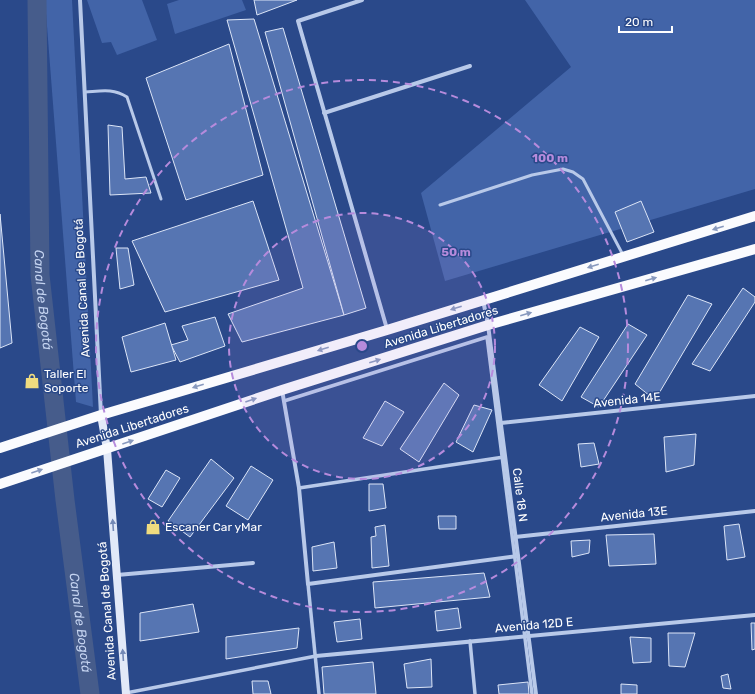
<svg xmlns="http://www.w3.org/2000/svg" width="755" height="694" viewBox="0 0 755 694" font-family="Rubik,sans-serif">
<rect width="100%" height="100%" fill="#2a498a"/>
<!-- green -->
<g fill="#4264a8">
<path d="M45,0H72L93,407L76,402Z"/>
<path d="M87,0H142L157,40L117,55L111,42L102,43Z"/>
<path d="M179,0H242L246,10L175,34L167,4Z"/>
<path d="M525,0H755V189L445,281L421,193L571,67Z"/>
</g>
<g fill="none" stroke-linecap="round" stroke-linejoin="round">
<!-- canal -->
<path stroke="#465c8b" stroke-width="19" id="s1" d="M37,0L40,275L65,500L90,694"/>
</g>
<!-- building -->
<g fill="#5675b2" stroke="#dce5f7">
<path d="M254,0H297L257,15Z"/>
<path d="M254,19L344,315L242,342L228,314L303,288L227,20Z"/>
<path d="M283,28L366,308L344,315L265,32Z"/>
<path d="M229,44L263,175L186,200L146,78Z"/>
<path d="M108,125L122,127L125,179L146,177L151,193L110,195Z"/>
<path d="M253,201L279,280L165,312L132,241Z"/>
<path d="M641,201L654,232L627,242L615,212Z"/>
<path d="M0,214L12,343L0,348Z"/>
<path d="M116,248H128L134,285L120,289Z"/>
<path d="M743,288L755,297V302L710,371L692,364Z"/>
<path d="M688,295L712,304L655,400L635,384Z"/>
<path d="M215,317L225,346L180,362L171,345L188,340L182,326Z"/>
<path d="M165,323L176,360L131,372L122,337Z"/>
<path d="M628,324L647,335L599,407L581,397Z"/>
<path d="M580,327L599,337L562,401L539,385Z"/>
<path d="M444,383L459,395L419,462L400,449Z"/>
<path d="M385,401L404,412L382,446L363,438Z"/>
<path d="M474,405L492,410L473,452L456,442Z"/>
<path d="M696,434L694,465L666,472L664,437Z"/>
<path d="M594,443L599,464L581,467L578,444Z"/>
<path d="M211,459L234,478L190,537L168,521Z"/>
<path d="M251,466L273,480L248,520L226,506Z"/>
<path d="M166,470L180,478L162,507L148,499Z"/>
<path d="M369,484H383L386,508L369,511Z"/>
<path d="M438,516H456V529H439Z"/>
<path d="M739,524L745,557L727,560L724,526Z"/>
<path d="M385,525L389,566L372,568L371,537L376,536L375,527Z"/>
<path d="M654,534L656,564L609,566L606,535Z"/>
<path d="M590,540L589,553L572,557L571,541Z"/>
<path d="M334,542L337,568L313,571L312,547Z"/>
<path d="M484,573L490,597L375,608L373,582Z"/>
<path d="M193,604L199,632L140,641V613Z"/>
<path d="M458,608L461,628L437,631L435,611Z"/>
<path d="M360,619L362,639L337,642L334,622Z"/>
<path d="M751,623H755V649L752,650Z"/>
<path d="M299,628L297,648L226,659V637Z"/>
<path d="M668,633H695L685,667L669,666Z"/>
<path d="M630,637L651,638V662L633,663Z"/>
<path d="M431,659L432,687L407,688L404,664Z"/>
<path d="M373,662L376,694H324L322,667Z"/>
<path d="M728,674L731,689L723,688L721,676Z"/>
<path d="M252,681H268L271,694H253Z"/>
<path d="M528,682L529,694H499L498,685Z"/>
<path d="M621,684L637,685V694H621Z"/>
</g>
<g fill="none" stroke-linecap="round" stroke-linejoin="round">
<!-- service -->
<g stroke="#b8c9e9" stroke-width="3">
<path d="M85,92C101,91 113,88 127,97L161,199"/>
<path d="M440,205L532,175L563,169L573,172L583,179L623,255"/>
</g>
<!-- pedestrian -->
<g stroke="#b8c9e9" stroke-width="3.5">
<path d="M284,401L487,337L532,694"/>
<path d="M299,488L504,457"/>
<path d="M308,584L319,694"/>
<path d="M470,641L475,694"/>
<path d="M126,693L316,656"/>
</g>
<!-- minor -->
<g stroke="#b8c9e9" stroke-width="4">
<path d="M80,0L101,415"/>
<path d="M362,0L298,21L387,329"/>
<path d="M324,113L470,66"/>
<path d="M483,300L488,325L536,694"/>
<path d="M282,390L299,488L308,584L518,556"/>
<path d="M501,423L755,396"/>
<path d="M515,537L755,511"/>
<path d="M117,575L253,563"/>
<path d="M316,656L755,615"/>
</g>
<!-- secondary -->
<path stroke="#e2e9f8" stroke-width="8" d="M101,415L107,449L126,694"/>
<!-- primary -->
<g stroke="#fafbfe" stroke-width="10">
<path d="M0,448L101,415L387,330L755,216"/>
<path d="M0,484L282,390L488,325L755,249"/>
</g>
</g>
<!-- one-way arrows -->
<defs><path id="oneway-solid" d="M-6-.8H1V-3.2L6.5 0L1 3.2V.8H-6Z"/></defs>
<g fill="#8899be">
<use href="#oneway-solid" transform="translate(718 228) rotate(163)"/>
<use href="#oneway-solid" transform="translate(593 266) rotate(163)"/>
<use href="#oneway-solid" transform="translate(651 279) rotate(-16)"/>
<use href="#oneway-solid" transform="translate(456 308) rotate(162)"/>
<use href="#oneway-solid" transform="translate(526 314) rotate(-16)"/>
<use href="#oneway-solid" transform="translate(323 349) rotate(163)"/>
<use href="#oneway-solid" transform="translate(375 361) rotate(-17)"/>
<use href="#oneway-solid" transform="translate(198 386) rotate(163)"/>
<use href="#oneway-solid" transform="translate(251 400) rotate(-19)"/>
<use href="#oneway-solid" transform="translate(128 442) rotate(-19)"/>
<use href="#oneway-solid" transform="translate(37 471) rotate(-19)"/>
</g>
<g fill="#7489b6">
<use href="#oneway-solid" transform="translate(113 525) rotate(-94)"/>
<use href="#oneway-solid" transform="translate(123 655) rotate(-94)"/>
</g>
<!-- distance rings -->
<circle cx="362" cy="346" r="133" fill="#b68bdc" fill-opacity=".12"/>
<g fill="none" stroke="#b68bdc" stroke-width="2" stroke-dasharray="7 5">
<circle cx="362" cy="346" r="133"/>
<circle cx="362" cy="346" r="266"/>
</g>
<!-- icons -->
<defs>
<g id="shop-bare" transform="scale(1.2)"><path d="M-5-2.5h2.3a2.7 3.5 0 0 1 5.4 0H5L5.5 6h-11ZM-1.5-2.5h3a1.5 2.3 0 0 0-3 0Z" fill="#f0dc7f" stroke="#2a498a" stroke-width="2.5" paint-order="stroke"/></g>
</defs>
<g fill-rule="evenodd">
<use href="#shop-bare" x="32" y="381"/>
<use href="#shop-bare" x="153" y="527"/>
</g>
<g text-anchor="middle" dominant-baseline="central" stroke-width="3" stroke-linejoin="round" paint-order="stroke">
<!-- street labels -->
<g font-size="12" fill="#fff" stroke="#2a498a">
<text transform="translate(82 288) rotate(-93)">Avenida Canal de Bogotá</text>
<text transform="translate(441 327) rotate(-17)">Avenida Libertadores</text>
<text transform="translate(627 400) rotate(-6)">Avenida 14E</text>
<text transform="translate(132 426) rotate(-18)">Avenida Libertadores</text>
<text transform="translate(520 495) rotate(83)">Calle 18 N</text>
<text transform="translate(634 514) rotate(-6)">Avenida 13E</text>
<text transform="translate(107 611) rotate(-94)">Avenida Canal de Bogotá</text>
<text transform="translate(534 625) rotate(-5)">Avenida 12D E</text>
</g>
<!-- poi labels -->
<g font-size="12" fill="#fff" stroke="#2a498a" text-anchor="start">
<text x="44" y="374">Taller El<tspan x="44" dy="14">Soporte</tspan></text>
<text x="165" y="527">Escaner Car yMar</text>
</g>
<!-- water labels -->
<g font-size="13" font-style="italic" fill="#c4d3f0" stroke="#2a498a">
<text stroke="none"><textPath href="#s1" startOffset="300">Canal de Bogotá</textPath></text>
<text stroke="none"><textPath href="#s1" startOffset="625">Canal de Bogotá</textPath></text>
</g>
</g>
<circle cx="362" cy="346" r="6" fill="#b68bdc" stroke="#2a498a" stroke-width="2"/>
<g font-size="12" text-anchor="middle" font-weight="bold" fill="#b68bdc" stroke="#2a498a" stroke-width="3" stroke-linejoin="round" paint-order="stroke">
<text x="550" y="162">100 m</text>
<text x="456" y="256">50 m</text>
</g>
<!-- scale -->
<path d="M619 26v6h53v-6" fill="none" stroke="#ffffff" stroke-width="2"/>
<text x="625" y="26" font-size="12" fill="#ffffff" stroke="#2a498a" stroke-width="3" paint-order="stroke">20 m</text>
</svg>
